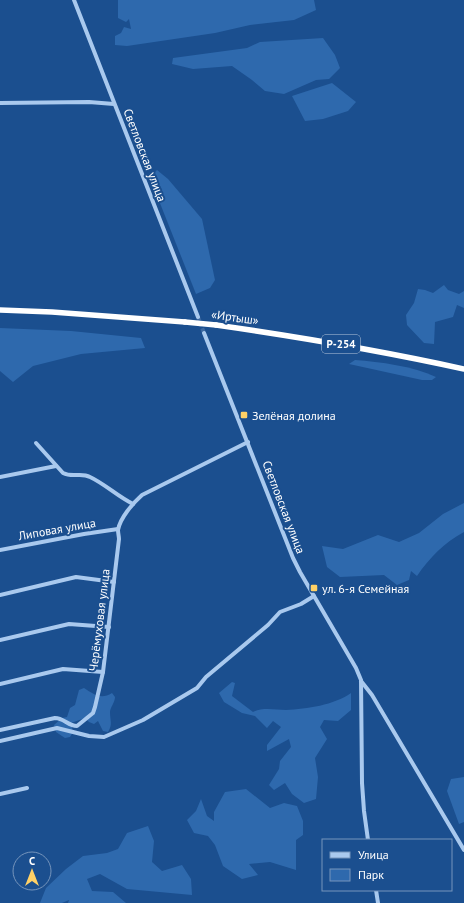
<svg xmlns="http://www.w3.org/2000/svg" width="464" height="903" viewBox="0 0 464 903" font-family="'PT Sans',sans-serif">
<rect width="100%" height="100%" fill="#1b4f8f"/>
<!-- green -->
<g fill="#2e69ad">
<path d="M118,0H314L316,10L294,20L250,25L215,33L127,46L115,45V36L121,33L124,27L131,29L129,19L126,22L118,18Z"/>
<path d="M323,38L335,55L340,68L329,79L316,80L284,94L265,91L252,80L232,66L193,69L172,64L173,58L247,48L260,42Z"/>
<path d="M332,83L356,102L348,111L323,119L305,121L292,96Z"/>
<path d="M157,170L168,179L202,219L215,280L210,288L196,294L150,178Z"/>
<path d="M444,285L448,290L459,294L464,291V308L457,305L453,317L435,322L434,344L424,343L407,325L406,315L414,303L418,289L425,290L433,293Z"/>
<path d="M0,328L71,331L141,338L145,348L81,354L33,366L13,382L0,371Z"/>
<path d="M355,360C380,362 413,366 436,377L432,380H422L349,364Z"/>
<path d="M464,503V532C444,543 430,557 417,576L411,571L409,580L397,585L384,575L340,577L327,567L322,546L343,549L378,535L399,542L419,533L443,514Z"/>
<path d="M232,682L235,683L232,696L253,712C263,707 275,710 286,710C307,709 334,705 351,693V710L338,721L324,720L320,727L327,739L315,758L318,777L316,799L304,803L292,794L285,783L274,790L269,785L279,769L280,761L291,747L289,739L267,751V745L281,727L273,721L267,728L255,716L242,713L224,702L219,693Z"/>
<path d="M84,688C93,694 101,700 112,693L115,697C115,702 110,708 110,712C110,721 113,724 108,732L103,731L98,721L94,724L89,722L85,718L71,723L73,732L70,737L65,738L56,732L54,725L62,718L67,717L70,708L75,705L79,690Z"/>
<path d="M464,777V822L459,824L447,791L451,779Z"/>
<path d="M246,789L270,808L284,803L297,806L303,821V835L296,840V870L270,862L249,864L258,875L242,879L223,866L215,845L208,836L194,833L187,820L196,811L201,799L207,816L214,821V812L225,792Z"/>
<path d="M148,826L154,841L152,862L162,871L182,865L191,879L192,895L127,889L100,874L87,879L92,891L113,892L126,903H68L69,900L62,903H40L46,888L66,869L83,856L107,853L118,849L127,833Z"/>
</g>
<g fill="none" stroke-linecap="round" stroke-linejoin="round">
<!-- minor-tunnel -->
<path stroke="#3d69a0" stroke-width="4" stroke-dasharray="4 2" stroke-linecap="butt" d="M198,317L204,333"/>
<!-- minor -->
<g stroke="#a9c9ee" stroke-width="4">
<path d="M74,0L198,317"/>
<path d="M0,103L89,102L114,104"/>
<path d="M204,333L293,558L300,572L356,668L361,680L362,783L364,811L368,840"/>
<path d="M36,443L63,473C73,478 81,472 90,477C105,484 117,496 133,504"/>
<path d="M0,477L56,466"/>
<path d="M0,550L84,534L118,529"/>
<path d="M0,595L76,577L114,582"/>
<path d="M0,640L69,624L109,627"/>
<path d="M361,681L372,695L464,850"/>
<path d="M0,684L63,669L103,672"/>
<path d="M0,730L55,718C64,718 68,726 77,726L93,713L95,707L103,672L119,539C119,537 118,533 118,530C120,518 133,503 142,495L248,442"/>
<path d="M0,741L57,728L89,736L104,737L143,720L197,688L206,677L268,625L280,612L301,604L314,596"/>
<path d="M0,794L27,788"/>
<path d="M376,890L378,903"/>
</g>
<!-- highway -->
<g stroke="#fff" stroke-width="5.5">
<path d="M0,310L52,312L185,322"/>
<path d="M216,325C300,337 382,351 464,369"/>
</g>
<!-- highway-bridge -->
<path stroke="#fff" stroke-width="5.5" d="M185,322L216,325"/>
</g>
<!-- markers -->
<g fill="#ffd166" stroke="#1b4f8f" stroke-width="1.5">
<rect x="240" y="411" width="8" height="8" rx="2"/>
<rect x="310" y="584" width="8" height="8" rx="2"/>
</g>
<g text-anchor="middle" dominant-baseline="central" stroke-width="4" stroke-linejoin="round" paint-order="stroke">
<!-- shield labels -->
<rect fill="#1b4f8f" stroke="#bbcadd" stroke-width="1" x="322" y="335" width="38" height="18" rx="3"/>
<g font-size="11" font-weight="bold" fill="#fff">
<text x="341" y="344">Р-254</text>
</g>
<!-- street labels -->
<g font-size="12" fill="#fff" stroke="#1b4f8f">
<text transform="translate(145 155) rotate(69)">Светловская улица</text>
<text transform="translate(235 317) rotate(8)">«Иртыш»</text>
<text transform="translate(284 507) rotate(69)">Светловская улица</text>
<text transform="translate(57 529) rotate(-10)">Липовая улица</text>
<text transform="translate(99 620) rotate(-83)">Черёмуховая улица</text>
</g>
<!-- poi labels -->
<g font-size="12" fill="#fff" stroke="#1b4f8f" text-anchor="start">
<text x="252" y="415">Зелёная долина</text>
<text x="322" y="588">ул. 6-я Семейная</text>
</g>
</g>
<!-- legend -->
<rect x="322" y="839" width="130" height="52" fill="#1b4f8f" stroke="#7695bc"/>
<rect x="330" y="852" width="20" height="6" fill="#a9c9ee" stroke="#7695bc"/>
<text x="358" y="859" font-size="12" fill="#ffffff">Улица</text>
<rect x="330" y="869" width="20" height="12" fill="#2e69ad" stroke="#7695bc"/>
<text x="358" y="879" font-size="12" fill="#ffffff">Парк</text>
<!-- north arrow -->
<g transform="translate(32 871)"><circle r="19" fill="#1b4f8f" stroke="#7695bc"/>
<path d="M0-3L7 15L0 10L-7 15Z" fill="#ffd166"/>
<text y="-6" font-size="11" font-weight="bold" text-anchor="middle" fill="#ffffff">С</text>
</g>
</svg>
